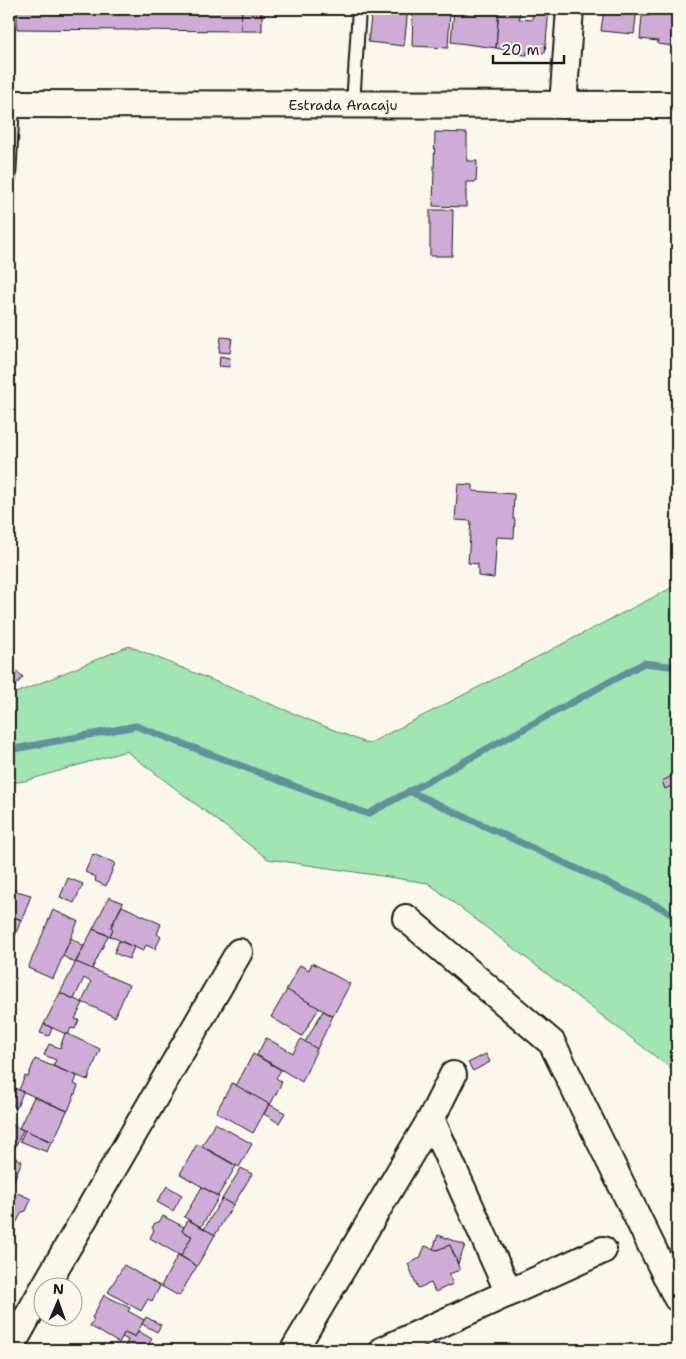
<svg xmlns="http://www.w3.org/2000/svg" width="686" height="1359" viewBox="0 0 686 1359" font-family="'Shantell Sans',sans-serif">
<rect width="100%" height="100%" fill="#fbf7ec"/>
<filter id="ink" filterUnits="userSpaceOnUse"><feTurbulence type="fractalNoise" baseFrequency=".02" numOctaves="2"/><feDisplacementMap in="SourceGraphic" scale="10" xChannelSelector="R" yChannelSelector="G"/><feConvolveMatrix kernelMatrix="1 2 1 2 8 2 1 2 1" color-interpolation-filters="sRGB"/></filter>
<g filter="url(#ink)">
<!-- green -->
<path fill="#a0e5b2" stroke="#5e8067" d="M677,585V1073L428,883L268,859L126,751L25,781L9,783V696L129,646L368,744Z"/>
<g fill="none" stroke-linecap="round" stroke-linejoin="round">
<!-- stream -->
<g stroke="#62909b" stroke-width="7">
<path d="M9,750L136,726L368,814L644,663L677,667"/>
<path d="M409,791L662,908L677,919"/>
</g>
</g>
<!-- building -->
<g fill="#ceacd7" stroke="#1c1c1c">
<path d="M17,9H242L241,31L17,29Z"/>
<path d="M242,9H262V31H241Z"/>
<path d="M372,9H408L404,46L368,42Z"/>
<path d="M413,9H453V12H450L448,48L412,46Z"/>
<path d="M454,9H499L496,48L451,42Z"/>
<path d="M499,9H520L519,19L532,20L533,9H549L545,53L527,52V55L504,53L505,50L496,48Z"/>
<path d="M604,9H637L634,34L601,31Z"/>
<path d="M650,9H677V42L673,41V46L658,44V41L640,39L642,16H649Z"/>
<path d="M435,132L467,133V161H477L476,182H466V207L433,206Z"/>
<path d="M430,210H453L452,256H430Z"/>
<path d="M221,337L232,338L230,353L219,352Z"/>
<path d="M220,356L230,358L229,367L219,366Z"/>
<path d="M458,484L473,485V491L514,494L513,519H515L514,538L497,537L494,578L478,576V564L468,563L471,521L455,520Z"/>
<path d="M9,664L23,677L9,693Z"/>
<path d="M676,774L677,783L665,789L662,781Z"/>
<path d="M93,854L115,863L106,886L95,881L96,877L85,872Z"/>
<path d="M68,878L83,884L74,903L60,897Z"/>
<path d="M9,889L31,895L22,920L9,915Z"/>
<path d="M109,897L123,903L111,927L113,929L110,936L93,929Z"/>
<path d="M122,906L161,924L157,934L161,937L155,949L146,945L143,951L110,936L113,929L111,927Z"/>
<path d="M53,910L78,921L53,979L28,968Z"/>
<path d="M9,915L21,920L9,952Z"/>
<path d="M93,929L108,936L92,969L76,962Z"/>
<path d="M71,938L84,946L75,963L63,956Z"/>
<path d="M119,941L134,947L129,959L114,953Z"/>
<path d="M76,962L129,985L115,1017L82,1002L91,982L84,978L74,999L60,993Z"/>
<path d="M312,963L350,984L333,1016L286,990L300,965L309,970Z"/>
<path d="M287,990L319,1008L302,1036L271,1017Z"/>
<path d="M60,993L83,1003L75,1019L79,1020L75,1029L71,1028L68,1035L44,1024Z"/>
<path d="M323,1011L333,1016L317,1049L305,1042Z"/>
<path d="M44,1024L52,1028L49,1036L40,1033Z"/>
<path d="M65,1033L100,1049L88,1080L53,1066L56,1060L44,1055L49,1044L60,1048Z"/>
<path d="M266,1038L293,1053L301,1039L317,1049L302,1082L257,1055Z"/>
<path d="M253,1054L281,1070L276,1078L282,1082L270,1105L236,1086Z"/>
<path d="M486,1054L490,1062L473,1071L468,1063Z"/>
<path d="M35,1059L77,1076L74,1084L78,1086L68,1111L19,1090L25,1076L28,1077Z"/>
<path d="M232,1083L269,1104L253,1133L216,1112Z"/>
<path d="M15,1088L23,1092L17,1107L9,1103Z"/>
<path d="M34,1097L67,1111L53,1142L19,1128Z"/>
<path d="M269,1104L285,1113L279,1123L264,1114Z"/>
<path d="M9,1123L23,1130L11,1156L9,1155Z"/>
<path d="M215,1123L252,1144L239,1167L202,1146Z"/>
<path d="M25,1130L51,1142L47,1152L20,1141Z"/>
<path d="M197,1144L236,1166L218,1196L180,1174Z"/>
<path d="M9,1155L22,1161L10,1189H9Z"/>
<path d="M241,1168L252,1174L233,1205L222,1199Z"/>
<path d="M167,1186L182,1195L173,1211L157,1202Z"/>
<path d="M202,1187L219,1197L201,1227L184,1217Z"/>
<path d="M9,1189L31,1199L26,1211L22,1212L13,1229L9,1227Z"/>
<path d="M222,1199L233,1205L215,1235L204,1229Z"/>
<path d="M163,1216L184,1227L182,1231L192,1236L181,1256L150,1238L154,1230L152,1228L155,1223L159,1222Z"/>
<path d="M188,1220L215,1235L197,1266L181,1256L192,1236L182,1231Z"/>
<path d="M438,1235L465,1245L458,1264L450,1245L437,1250L433,1249Z"/>
<path d="M450,1245L460,1270L449,1274L453,1284L435,1292L431,1283L418,1288L408,1264L420,1258L425,1246L437,1250Z"/>
<path d="M178,1255L197,1266L179,1296L161,1286Z"/>
<path d="M124,1265L160,1286L152,1301L148,1299L141,1311L108,1292Z"/>
<path d="M104,1295L130,1308L128,1311L144,1320L135,1337L125,1332L119,1343L90,1326L94,1319L92,1318Z"/>
<path d="M146,1317L161,1325L157,1332L142,1324Z"/>
<path d="M138,1331L152,1339L145,1350H133L125,1346L128,1340L122,1337L125,1332L135,1337Z"/>
</g>
<g fill="none" stroke-linecap="round" stroke-linejoin="round">
<!-- lane casing -->
<g stroke="#1c1c1c" stroke-width="16">
<g id="lane">
<path d="M353,105L359,9"/>
<path d="M9,178L13,104"/>
</g>
</g>
<!-- street casing -->
<g stroke="#1c1c1c" stroke-width="30">
<g id="street">
<path d="M9,104L677,105"/>
<path d="M563,105L570,9"/>
<path d="M406,918L552,1043L677,1298"/>
<path d="M431,1119L509,1293"/>
<path d="M45,1286L239,952"/>
<path d="M9,1350L42,1291"/>
<path d="M294,1350L431,1119L453,1075"/>
<path d="M383,1350L603,1250"/>
</g>
</g>
<!-- lane -->
<use href="#lane" stroke="#fbf7ec" stroke-width="12"/>
<!-- street -->
<use href="#street" stroke="#fbf7ec" stroke-width="26"/>
</g>
</g>
<g text-anchor="middle" dominant-baseline="central" stroke-width="5" stroke-linejoin="round" paint-order="stroke">
<!-- street labels -->
<g font-size="14" fill="#1c1c1c" stroke="#fbf7ec">
<text x="343" y="105">Estrada Aracaju</text>
</g>
</g>
<!-- margin -->
<rect width="686" height="1359" fill="none" stroke="#fbf7ec" stroke-width="30"/>
<rect x="15" y="15" width="656" height="1329" fill="none" stroke="#1c1c1c" stroke-width="2" filter="url(#ink)"/>
<!-- north arrow -->
<g transform="translate(58 1302) rotate(2)"><circle r="24" fill="#fbf7ec" stroke="#a29f99"/>
<path d="M0-4L9 19L0 12L-9 19Z" fill="#1c1c1c"/>
<text y="-8" font-size="14" font-weight="bold" text-anchor="middle" fill="#1c1c1c">N</text>
</g>
<!-- scale -->
<path d="M493 55v8h71v-8" fill="none" stroke="#1c1c1c" stroke-width="2.5"/>
<text x="501" y="55" font-size="15" fill="#1c1c1c" stroke="#fbf7ec" stroke-width="4" paint-order="stroke">20 m</text>
</svg>
